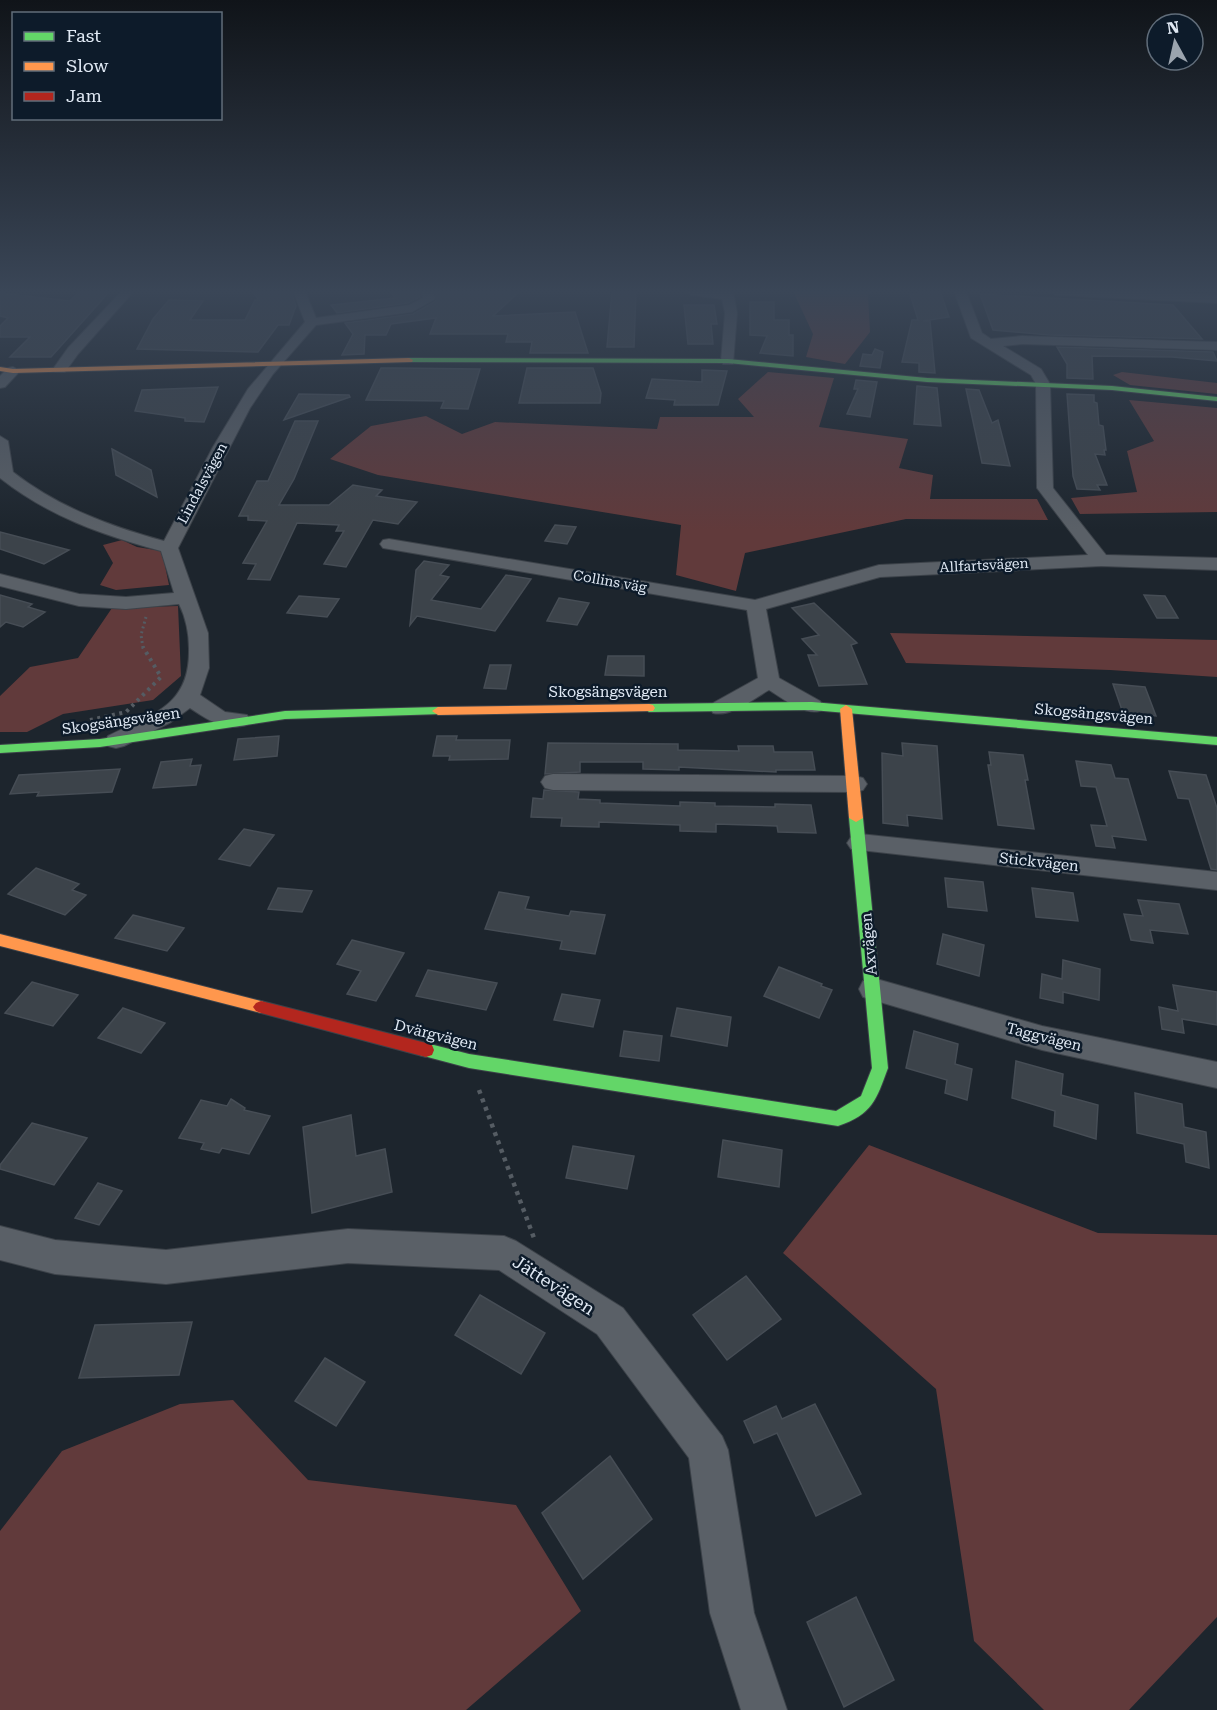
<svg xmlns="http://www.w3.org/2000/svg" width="1217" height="1710" viewBox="0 0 1217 1710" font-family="'Roboto Serif',serif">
<rect width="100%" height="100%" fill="#1d252d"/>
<!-- forest -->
<g fill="#613a3b">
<path d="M793,291H873L868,295L870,332L845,364L806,357L813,334Z"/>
<path d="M768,372L834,378L819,427L908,439L899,468L933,475L930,499H1037L1048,520L906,519L745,553L736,591L676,575L681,525L378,475L330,459L371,426L426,416L462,434L495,422L657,429L660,417H754L738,399Z"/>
<path d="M1122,372L1217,383V394L1130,385L1113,375Z"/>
<path d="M1129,400L1217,408V512L1080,514L1071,498L1137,492L1127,451L1154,441Z"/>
<path d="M122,540L137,547L162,551L169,585L116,590L100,585L113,563L103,545Z"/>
<path d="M178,606L181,676L153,700L63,714L27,732H0V696L30,667L78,658L112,608Z"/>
<path d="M890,633L1217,640V677L1110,670L906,663Z"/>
<path d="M869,1145L1098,1233L1217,1235V1617L1129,1710H1044L974,1641L936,1389L783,1253Z"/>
<path d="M233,1400L308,1480L516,1505L581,1611L466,1710H0V1531L62,1451L180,1404Z"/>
</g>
<!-- building -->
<g fill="#3c434a" stroke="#464d55" stroke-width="1.5">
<path d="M80,291H110L51,357H10L30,337H0V326L8,318L0,316V293L70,301Z"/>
<path d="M252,291H291L296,306L289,325H278L258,352L137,349L153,319L169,300L203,301L190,320H245L255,300H259Z"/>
<path d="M390,291H419L420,297L408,303L337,313L331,305L395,298Z"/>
<path d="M435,291H520L493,316L575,312L588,353H530L532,342H506L508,334H430L436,318L391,324L386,335H365L364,354L342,355L353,334L345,323L413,314L436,301Z"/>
<path d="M612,291H636L634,347H607Z"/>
<path d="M917,291H940L949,317L923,321H930L935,373L919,372V363L902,362L912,320H918L910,294H919Z"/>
<path d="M980,294L1173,305L1202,339L1049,335L993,330Z"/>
<path d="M750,302H774V320H789V335H793V356L760,353L767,336L750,335Z"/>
<path d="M684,305H714L717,324H711L713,344H688Z"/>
<path d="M1057,347L1213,352L1217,361L1172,357L1092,356L1093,379L1067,378V364Z"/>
<path d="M875,349L883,352L880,368L860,366L863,354L872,355Z"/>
<path d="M381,368H395L480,369L468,409L441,408L444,401L366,400Z"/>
<path d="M527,368H593L601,393L600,403H519Z"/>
<path d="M702,370L727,371L718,405H674L675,400L646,398L652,379L702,382Z"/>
<path d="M856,380L877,382L870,417L847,414L858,389H854Z"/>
<path d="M917,386L937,388L941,426L914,424Z"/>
<path d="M218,387L204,422L185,421V418L135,411L142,390Z"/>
<path d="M966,389L979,390L992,423L998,420L1010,466L982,463Z"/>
<path d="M299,394L349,395L350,397L284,420Z"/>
<path d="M1067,394L1094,395V402L1097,403L1099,425L1103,426L1106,450H1104L1105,455L1095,454L1107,485H1097L1100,490L1077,489L1073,476Z"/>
<path d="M295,421H318L294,479L279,505H329L353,485L382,490L376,496L417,502L398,524L373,520L346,567L324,564L344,531H336L339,525L297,523L270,580L248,579L256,564L243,563L267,521L248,520V516H239L257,481H268Z"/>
<path d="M112,449L151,470L157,497L116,475Z"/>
<path d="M555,525L576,527L567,544L545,541Z"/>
<path d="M0,532L69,550L44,564L0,549Z"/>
<path d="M424,561L449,565L440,575L449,577L431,600L481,609L506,575L531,579L495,631L417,616L410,625L416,570Z"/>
<path d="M0,595L32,604L28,607L45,612L23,627L6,622L0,627Z"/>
<path d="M1144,595L1165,596L1178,618H1157Z"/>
<path d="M299,596L339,599L327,617L287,613Z"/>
<path d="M559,598L589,603L577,625L547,621Z"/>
<path d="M814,603L857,643L851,645L867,684L819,686L808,655H817L802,639L819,635L792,608Z"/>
<path d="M608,656H644V676L605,675Z"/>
<path d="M490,665H511L506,689L484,688Z"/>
<path d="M1113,684L1145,687L1156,716L1123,713Z"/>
<path d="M279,736L277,756L234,760L238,739Z"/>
<path d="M437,736H457L456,740H510L508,759L449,760L450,756H433Z"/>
<path d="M548,743L678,744V750L739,751L738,746H773L774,752H812L815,770H776V772L679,767V770L643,769V762H580V772L545,774Z"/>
<path d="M902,743L937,746L942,819L907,815L908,826L883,823L882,753L903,756Z"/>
<path d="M989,752L1023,755L1028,780H1025L1034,829L998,825L988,765H991Z"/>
<path d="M192,759L190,766L201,765L196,785L153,788L161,762Z"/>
<path d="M1076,761L1111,765L1115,778L1128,779L1146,840L1112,836L1115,848L1096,846L1091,825L1107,826L1096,787L1081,786Z"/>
<path d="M120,769L112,792L37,796L39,792L10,794L19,775Z"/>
<path d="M1169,771L1206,775L1217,808V870L1211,869L1189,799L1178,798Z"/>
<path d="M544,790L579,792L578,799L600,800V803L680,806V802L715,803V806L775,807V804L811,805L816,833L778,832L777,826L716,824V832L680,831V825L599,822V827L561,826L562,818L531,817L533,798L543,799Z"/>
<path d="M244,829L274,835L250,866L219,859Z"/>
<path d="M36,868L79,884L72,890L86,895L65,915L8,894Z"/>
<path d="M945,878L983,882L987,911L948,907Z"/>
<path d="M278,888L312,891L302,912L268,909Z"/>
<path d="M1032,888L1073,893L1078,921L1036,917Z"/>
<path d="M499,892L529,897L525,909L569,916L571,911L605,915L595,954L560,949L562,941L485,929Z"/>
<path d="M1138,900L1179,904L1188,934L1150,930L1153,943L1131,940L1124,914L1143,916Z"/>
<path d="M133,915L184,928L167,951L115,938Z"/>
<path d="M943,934L984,945L979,976L937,964Z"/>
<path d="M352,940L404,953L376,1001L347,994L361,971L337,964Z"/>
<path d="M1063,960L1100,969L1099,1000L1063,992V1003L1040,998L1042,974L1062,979Z"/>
<path d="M779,967L822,984L821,986L832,990L819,1018L764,996Z"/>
<path d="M428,970L497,983L486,1010L416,996Z"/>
<path d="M32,982L78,995L53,1026L5,1013Z"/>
<path d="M1173,985L1217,992V1025L1182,1019L1184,1033L1162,1029L1159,1007L1178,1011Z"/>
<path d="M562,994L600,1000L593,1027L554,1020Z"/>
<path d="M123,1008L165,1023L141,1053L98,1038Z"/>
<path d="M677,1008L731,1017L727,1046L671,1036Z"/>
<path d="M624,1031L662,1036L659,1061L620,1056Z"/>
<path d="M914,1031L958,1044L955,1064L972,1069L967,1100L945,1093L947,1080L906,1068Z"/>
<path d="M1016,1061L1063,1074L1061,1095L1098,1105L1096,1139L1054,1126L1055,1111L1012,1098Z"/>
<path d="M1135,1093L1182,1104L1184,1127L1206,1132L1209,1168L1186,1162L1184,1144L1137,1133Z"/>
<path d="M231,1099L245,1108L244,1110L270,1116L249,1154L222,1148L219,1153L201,1149L204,1143L179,1138L201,1100L227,1106Z"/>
<path d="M351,1115L356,1156L385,1149L392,1192L312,1213L303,1127Z"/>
<path d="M32,1123L87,1138L54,1185L0,1169V1165Z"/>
<path d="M723,1140L782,1150L779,1187L718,1177Z"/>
<path d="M573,1146L634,1156L627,1189L566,1178Z"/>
<path d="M98,1183L122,1191L99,1225L75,1218Z"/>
<path d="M746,1276L781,1319L727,1360L693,1315Z"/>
<path d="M480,1295L545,1333L521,1374L455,1335Z"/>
<path d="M192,1322L179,1375L79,1378L95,1325Z"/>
<path d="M325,1358L365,1382L336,1426L295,1401Z"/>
<path d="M815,1404L861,1494L816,1516L777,1433L754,1443L744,1421L776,1406L782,1419Z"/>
<path d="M610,1456L652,1519L583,1579L542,1513Z"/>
<path d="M856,1597L894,1680L844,1707L807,1622Z"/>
</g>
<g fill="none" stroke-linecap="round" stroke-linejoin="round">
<!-- street casing -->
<g stroke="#3c4249" stroke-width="2">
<g id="street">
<path d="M122,291H134L78,354L65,372H55L53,369L68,348Z"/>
<path d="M293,291H305L316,318L409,305L423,298L421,291H433L435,299L412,312L316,325L273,374L250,408L178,548L208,633L209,668L200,695L225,712L247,715L250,720L247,725C224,731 208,720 190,708L171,722L124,746L116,748L108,746L105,741L108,736C152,714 190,707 189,649C189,634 186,618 179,604L126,609L79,606L0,586V574L79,594L126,597L174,593L161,551C102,535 48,516 0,478V436L8,441L13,472C58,507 109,526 164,541L213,447L248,389L305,322Z"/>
<path d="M686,291H733L737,313L733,364H723L721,361L725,313L722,299L692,295Z"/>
<path d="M954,291H966L982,333L991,339L1022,336L1217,342V350L1022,344L1003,346L1041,369L1050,384L1053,488L1106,555L1217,558V570L1101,566L880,577L766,609L779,678L820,701L823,706L820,711C802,715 784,699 769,690C753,699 732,717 713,713L710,708L713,703L758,678L747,610L389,549L383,548L380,544L383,540L389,539L755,600L879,565L1088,555L1037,488L1036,384L1031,375L971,338Z"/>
<path d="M1049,291H1122L1217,295V303L1055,295Z"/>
<path d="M13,367L20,371L5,387L0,388V376L8,368Z"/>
<path d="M553,774L855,776L863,778L867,784L863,790L855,792L553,790L545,788L541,782L545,776Z"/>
<path d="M860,834L1217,872V890L851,849L847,843L851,837Z"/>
<path d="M873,978L1042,1026L1217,1062V1088L1042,1050L863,997L859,989L863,981Z"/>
<path d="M0,1226L55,1240L166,1250L348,1229L504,1236L516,1241L623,1308L722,1436L728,1450L754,1613L787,1710H741L710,1613L689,1458L597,1334L499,1270L348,1263L166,1284L55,1274L0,1260Z"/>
</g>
</g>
<!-- fast casing -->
<g stroke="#3c4249" stroke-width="2">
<g id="fast">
<path d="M409,358L728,359L927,378L1112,386L1217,397V401L1112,390L927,382L728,363L406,362L405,360Z"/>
<path d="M812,702L1217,737V745L812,710L649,712L643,708L649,704Z"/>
<path d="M438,707L444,711L442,714L285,719L100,747L0,753V745L100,739L285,711Z"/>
<path d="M856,814L863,818L888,1068C876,1100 873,1114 838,1126L469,1068L420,1055L418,1050L420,1045L426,1043L469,1054L836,1111L861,1096L872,1068L849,818Z"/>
</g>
</g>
<!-- slow casing -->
<g stroke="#3c4249" stroke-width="2">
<g id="slow">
<path d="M409,358L413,360L412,362L13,373L0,371V367L13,369Z"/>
<path d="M649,704L653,705L655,708L653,711L438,715L432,711L438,707Z"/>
<path d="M846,705L852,709L863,818L856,822L849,818L840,709Z"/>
<path d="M0,934L261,1001L266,1003L269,1007L266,1011L261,1013L0,946Z"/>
</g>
</g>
<!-- jam casing -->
<g stroke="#3c4249" stroke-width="2">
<path id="jam" d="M261,1001L426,1043L432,1045L434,1050L432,1055L426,1057L261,1013L256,1011L253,1007L256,1003Z"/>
</g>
<!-- path-far2 -->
<path stroke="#555c63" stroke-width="3" stroke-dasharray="2 3" stroke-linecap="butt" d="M143,648L141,635L146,617"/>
<!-- path-far1 -->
<path stroke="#555c63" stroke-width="4" stroke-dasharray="3 4.5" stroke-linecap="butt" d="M90,720L126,712L161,677L143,647"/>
<!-- path -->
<path stroke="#555c63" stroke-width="4.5" stroke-dasharray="4 5" stroke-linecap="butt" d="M479,1090L534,1238"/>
<!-- street -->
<use href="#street" fill="#5a6067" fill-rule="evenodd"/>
<!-- fast -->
<use href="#fast" fill="#63d668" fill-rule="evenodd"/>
<!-- slow -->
<use href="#slow" fill="#ff974d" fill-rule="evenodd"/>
<!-- jam -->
<use href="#jam" fill="#b3261e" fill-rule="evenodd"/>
</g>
<!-- sky -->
<linearGradient id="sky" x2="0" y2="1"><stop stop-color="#101419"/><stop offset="0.55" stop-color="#3a4657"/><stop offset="1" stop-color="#3a4657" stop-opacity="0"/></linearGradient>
<rect width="1217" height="530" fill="url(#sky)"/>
<g text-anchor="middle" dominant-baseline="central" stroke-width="5" stroke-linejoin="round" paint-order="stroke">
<!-- far-street labels -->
<g font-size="14" fill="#dfe8f3" stroke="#0d1b2a">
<text transform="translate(202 483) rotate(-62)">Lindalsvägen</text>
<text transform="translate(984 565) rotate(-3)">Allfartsvägen</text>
<text transform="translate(610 581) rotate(10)">Collins väg</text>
</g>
<!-- street labels -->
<g font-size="15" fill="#dfe8f3" stroke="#0d1b2a">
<text x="608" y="692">Skogsängsvägen</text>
<text transform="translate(1094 714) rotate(5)">Skogsängsvägen</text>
<text transform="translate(121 721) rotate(-8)">Skogsängsvägen</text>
<text transform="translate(1039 862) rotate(6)">Stickvägen</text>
<text transform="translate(869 944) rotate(-95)">Axvägen</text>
<text transform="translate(436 1035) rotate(14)">Dvärgvägen</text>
<text transform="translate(1044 1037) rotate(14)">Taggvägen</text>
</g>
<!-- near-street labels -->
<g font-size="18" fill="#dfe8f3" stroke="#0d1b2a">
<text transform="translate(554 1285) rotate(33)">Jättevägen</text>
</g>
</g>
<!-- legend -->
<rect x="12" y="12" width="210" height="108" fill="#0d1b2a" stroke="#616d7a" stroke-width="1.5"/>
<rect x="24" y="32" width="30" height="9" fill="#63d668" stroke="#616d7a" stroke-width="1.5"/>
<text x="66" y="42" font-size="18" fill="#dfe8f3">Fast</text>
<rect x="24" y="62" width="30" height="9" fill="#ff974d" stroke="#616d7a" stroke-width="1.5"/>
<text x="66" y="72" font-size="18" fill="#dfe8f3">Slow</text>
<rect x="24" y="92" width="30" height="9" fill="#b3261e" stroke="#616d7a" stroke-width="1.5"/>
<text x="66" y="102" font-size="18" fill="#dfe8f3">Jam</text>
<!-- north arrow -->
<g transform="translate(1175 42) rotate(352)"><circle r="28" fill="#0d1b2a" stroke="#616d7a" stroke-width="1.5"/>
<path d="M0-4.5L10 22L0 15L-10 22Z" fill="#9ba4ae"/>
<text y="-9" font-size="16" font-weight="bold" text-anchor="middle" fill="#dfe8f3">N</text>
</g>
</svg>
